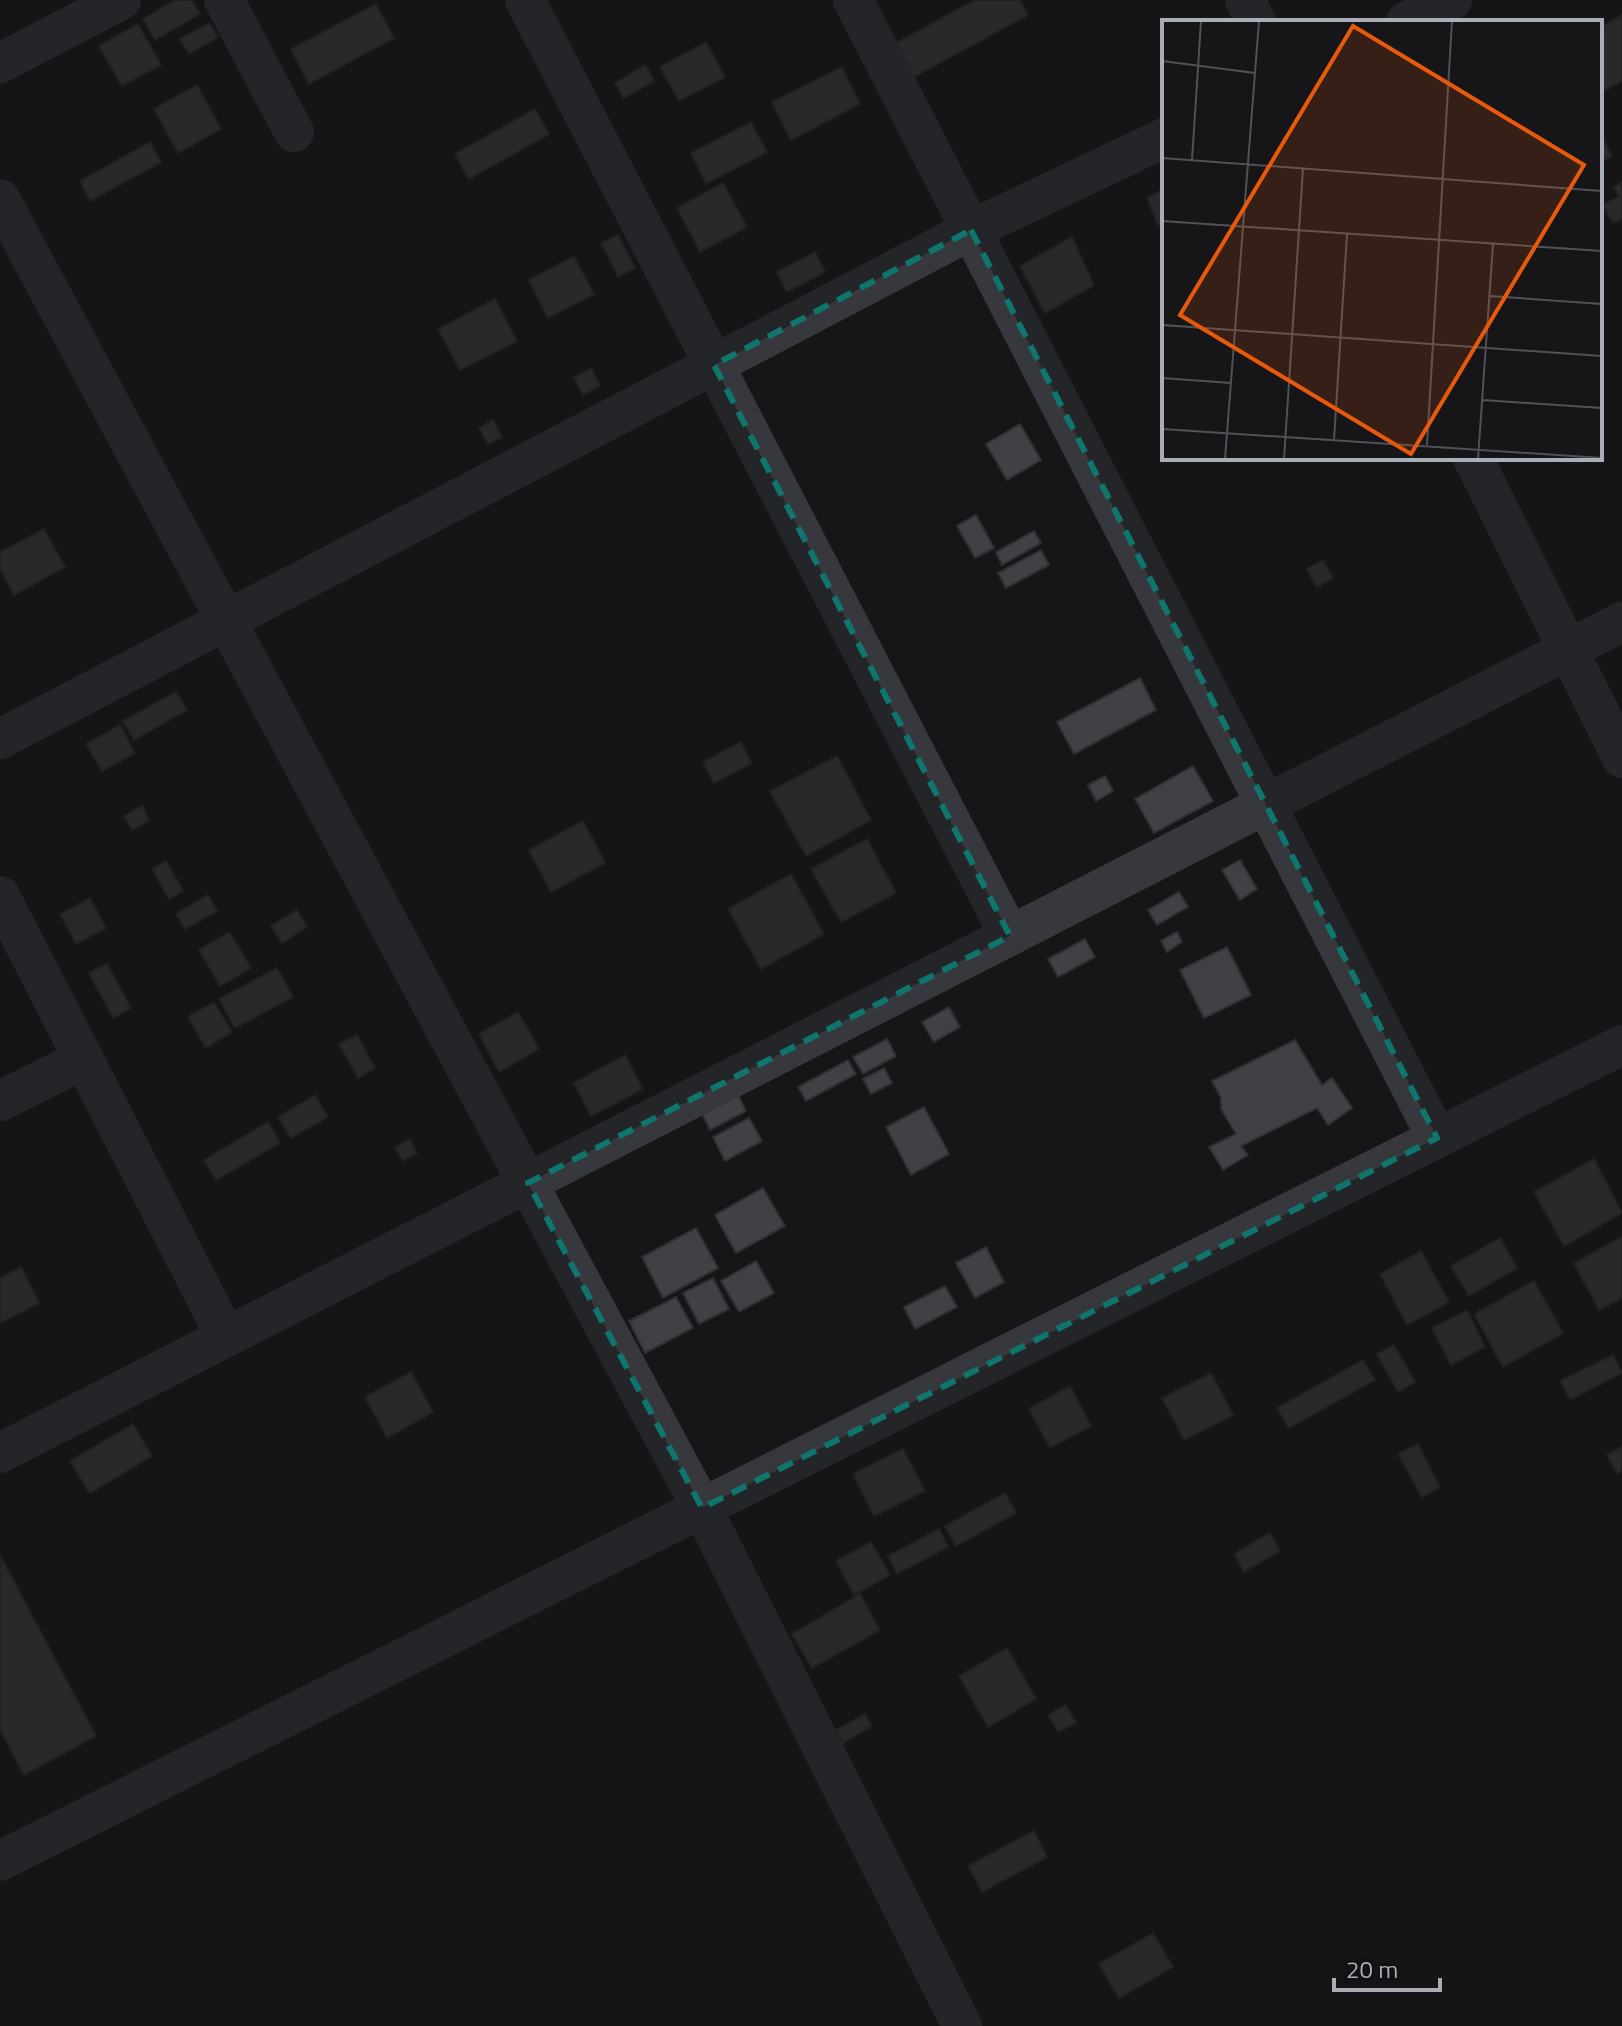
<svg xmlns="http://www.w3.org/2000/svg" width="1622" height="2026" viewBox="0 0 1622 2026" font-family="'Titillium Web',sans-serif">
<rect width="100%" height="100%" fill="#161618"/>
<!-- building -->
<g fill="#404145" stroke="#303034" stroke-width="2">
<path d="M175,0H192L200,14L155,40L143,19Z"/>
<path d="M975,0H1020L1028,15L914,77L896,43Z"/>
<path d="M376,4L394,38L309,84L291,49Z"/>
<path d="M1622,15V81L1600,93V28Z"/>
<path d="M209,23L218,37L189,54L180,39Z"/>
<path d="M138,24L161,65L122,86L99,46Z"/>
<path d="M706,42L725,77L679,101L660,67Z"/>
<path d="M645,65L654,81L624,98L615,83Z"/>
<path d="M842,67L860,104L791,140L772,102Z"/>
<path d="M197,85L221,129L178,153L154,109Z"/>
<path d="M535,109L549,134L469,179L455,154Z"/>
<path d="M751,122L767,152L706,184L691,153Z"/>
<path d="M1600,134L1612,156L1600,163Z"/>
<path d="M150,142L161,162L90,201L80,181Z"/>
<path d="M1622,182V218L1613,223L1603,205L1619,196L1614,187Z"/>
<path d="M723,183L747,227L700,252L677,208Z"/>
<path d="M1164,189V222L1158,226L1147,198Z"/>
<path d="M618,235L635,268L618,277L601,243Z"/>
<path d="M1072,237L1094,285L1045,313L1020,266Z"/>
<path d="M815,252L825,272L787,292L777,272Z"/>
<path d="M574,256L594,294L548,318L529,280Z"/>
<path d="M495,299L517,341L460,370L438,329Z"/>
<path d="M591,368L600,386L583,395L574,378Z"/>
<path d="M493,420L502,437L488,444L479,428Z"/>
<path d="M1020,424L1041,460L1007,480L986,444Z"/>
<path d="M976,515L994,548L975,558L957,526Z"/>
<path d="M44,529L65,567L14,595L0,568V552Z"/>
<path d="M1034,531L1041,543L1002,565L996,552Z"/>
<path d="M1041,550L1049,565L1006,588L998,573Z"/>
<path d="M1323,560L1333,578L1317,587L1307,569Z"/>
<path d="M1140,678L1156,710L1074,754L1057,722Z"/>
<path d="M176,692L187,710L134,740L123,721Z"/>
<path d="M120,725L135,753L102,771L86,744Z"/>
<path d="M741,742L752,763L714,783L703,762Z"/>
<path d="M837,756L871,820L806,856L770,791Z"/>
<path d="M1193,766L1213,801L1154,833L1135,799Z"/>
<path d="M1105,776L1113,791L1096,801L1088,785Z"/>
<path d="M142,806L149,820L132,830L124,816Z"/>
<path d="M583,821L605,863L551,892L529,850Z"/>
<path d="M867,839L896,893L841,922L811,869Z"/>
<path d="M1240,860L1257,889L1240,900L1222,870Z"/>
<path d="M166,861L183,891L169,899L152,869Z"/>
<path d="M791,874L824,934L761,969L728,909Z"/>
<path d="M1179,892L1188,907L1157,925L1148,910Z"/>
<path d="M208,895L217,911L185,929L176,914Z"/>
<path d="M90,898L106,928L76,944L60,914Z"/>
<path d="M297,910L307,927L282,943L271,926Z"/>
<path d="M229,932L251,968L220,986L199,950Z"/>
<path d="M1177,932L1182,942L1167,952L1161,941Z"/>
<path d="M1085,939L1095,957L1058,977L1048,959Z"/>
<path d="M1227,947L1251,995L1204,1018L1180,970Z"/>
<path d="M107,964L131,1008L113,1018L89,973Z"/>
<path d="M277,968L293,997L235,1028L219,999Z"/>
<path d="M214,1002L232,1032L206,1048L188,1017Z"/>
<path d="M949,1007L960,1027L934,1042L922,1022Z"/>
<path d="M518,1012L539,1049L499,1072L479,1034Z"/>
<path d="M357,1035L375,1068L358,1078L339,1044Z"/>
<path d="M887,1039L896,1056L863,1074L853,1057Z"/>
<path d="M1295,1040L1322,1085L1332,1078L1352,1108L1328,1125L1317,1108L1241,1146L1248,1155L1223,1170L1209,1147L1236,1134L1221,1109V1098L1212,1081Z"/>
<path d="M625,1055L643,1089L591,1116L574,1083Z"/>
<path d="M848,1060L856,1074L806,1101L798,1087Z"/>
<path d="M884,1068L892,1083L871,1094L863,1079Z"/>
<path d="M734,1086L746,1111L710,1130L698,1105Z"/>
<path d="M315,1095L328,1117L291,1138L278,1117Z"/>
<path d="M924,1107L949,1154L911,1175L886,1127Z"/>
<path d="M749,1118L762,1141L725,1161L713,1137Z"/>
<path d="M268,1122L280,1143L216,1180L204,1160Z"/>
<path d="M410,1139L417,1153L403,1161L395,1148Z"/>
<path d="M1594,1159L1622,1213L1564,1246L1534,1192Z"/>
<path d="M763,1188L785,1226L736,1253L715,1215Z"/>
<path d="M696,1228L718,1268L663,1298L642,1257Z"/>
<path d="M1622,1237V1298L1599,1310L1574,1263Z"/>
<path d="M1500,1238L1517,1268L1469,1296L1451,1266Z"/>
<path d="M986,1247L1004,1282L975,1298L956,1263Z"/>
<path d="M1421,1251L1449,1302L1407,1325L1380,1274Z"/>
<path d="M756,1261L774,1293L739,1312L721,1281Z"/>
<path d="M21,1267L39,1303L0,1323V1278Z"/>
<path d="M713,1278L729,1309L699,1324L683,1293Z"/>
<path d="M1534,1281L1563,1333L1503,1367L1474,1314Z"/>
<path d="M945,1286L957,1307L915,1329L904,1307Z"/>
<path d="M676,1297L693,1328L645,1353L629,1321Z"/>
<path d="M1467,1310L1485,1347L1451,1365L1432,1328Z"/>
<path d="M1394,1345L1415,1382L1398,1392L1377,1354Z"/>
<path d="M1613,1355L1622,1373L1570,1400L1560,1381Z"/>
<path d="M1363,1360L1375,1380L1289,1428L1277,1408Z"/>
<path d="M411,1372L433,1412L387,1438L365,1397Z"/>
<path d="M1211,1373L1233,1415L1184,1440L1162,1398Z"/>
<path d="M1070,1386L1091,1426L1050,1448L1029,1409Z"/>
<path d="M133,1424L152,1456L90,1493L70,1461Z"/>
<path d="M1418,1444L1440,1487L1422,1497L1398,1454Z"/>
<path d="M1622,1447V1470L1617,1473L1607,1455Z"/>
<path d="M903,1449L925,1491L874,1516L853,1474Z"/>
<path d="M1005,1493L1016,1513L956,1546L945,1526Z"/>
<path d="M939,1529L948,1547L897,1574L888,1556Z"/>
<path d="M1270,1533L1280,1551L1244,1572L1234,1554Z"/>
<path d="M871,1542L890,1575L854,1595L836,1561Z"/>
<path d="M0,1555L96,1736L24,1775L0,1730Z"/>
<path d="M860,1594L880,1630L812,1668L792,1634Z"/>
<path d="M1007,1648L1036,1699L988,1727L959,1676Z"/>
<path d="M1066,1705L1076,1723L1058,1732L1048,1715Z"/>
<path d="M865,1714L872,1726L843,1743L836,1730Z"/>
<path d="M1034,1831L1047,1857L982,1892L968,1866Z"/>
<path d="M1153,1933L1173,1967L1119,1998L1099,1964Z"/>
</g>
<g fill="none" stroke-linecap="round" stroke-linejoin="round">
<!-- minor -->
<g stroke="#37383d" stroke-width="40">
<path d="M224,0L294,132"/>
<path d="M525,0L1010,936"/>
<path d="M853,0L1437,1138"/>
<path d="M1245,0L1256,22"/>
<path d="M1406,22L1452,0"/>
<path d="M0,63L121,0"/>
<path d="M0,199L702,1508L962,2026"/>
<path d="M1473,458L1622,758"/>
<path d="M0,739L971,230L1164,138"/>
<path d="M0,896L226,1337"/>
<path d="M0,1101L84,1059"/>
<path d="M0,1453L1622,622"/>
<path d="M0,1861L1622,1045"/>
</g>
</g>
<!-- marked area -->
<path d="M0 0H1622V2026H0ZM971,230L1437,1138L702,1508L528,1183L1010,936L714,365Z" fill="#161618" fill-opacity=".55" fill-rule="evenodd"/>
<path fill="none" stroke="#0f766e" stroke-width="6" stroke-dasharray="16 10" stroke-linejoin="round" d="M971,230L1437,1138L702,1508L528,1183L1010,936L714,365Z"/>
<!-- overview -->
<g transform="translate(1162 20)">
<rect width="440" height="440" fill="#161618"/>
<path fill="none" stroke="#505258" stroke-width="2" d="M0,41L93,53M0,138L440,171M30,140L39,1M0,201L440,231M328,276L440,284M0,305L440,336M0,358L69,363M321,380L440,388M0,409L440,438M172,420L185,214M265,425L290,1M63,439L97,1M122,439L141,149M316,439L331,224"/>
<path fill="#e8590c" fill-opacity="0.15" stroke="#e8590c" stroke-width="4" d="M191,6L422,145L249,434L18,295Z"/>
<rect width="440" height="440" fill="none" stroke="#a8adb8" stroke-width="4"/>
</g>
<!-- scale -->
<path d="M1334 1978v12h106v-12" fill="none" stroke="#a8adb8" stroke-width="4"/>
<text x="1346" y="1978" font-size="24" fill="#a8adb8" stroke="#111113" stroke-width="6" paint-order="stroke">20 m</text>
</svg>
